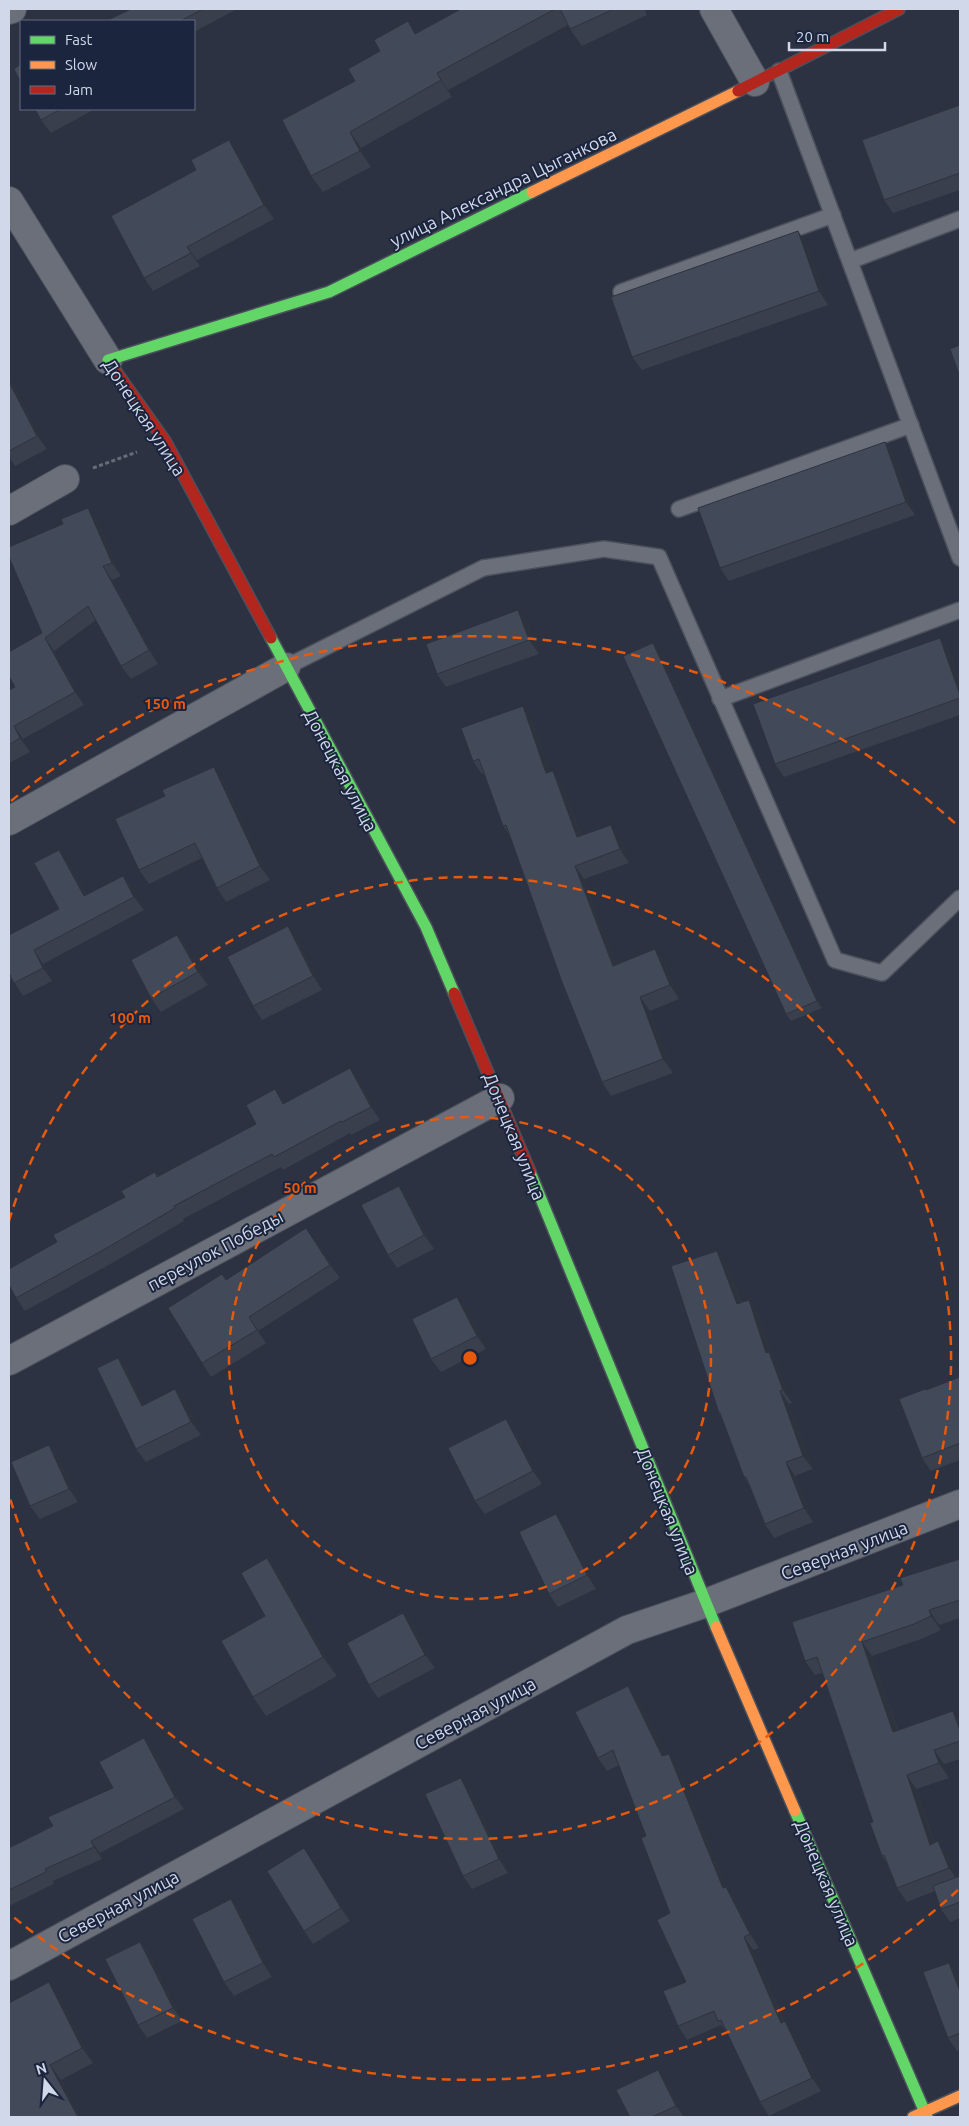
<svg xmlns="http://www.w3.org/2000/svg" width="969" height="2126" viewBox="0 0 969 2126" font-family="Ubuntu,sans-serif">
<rect width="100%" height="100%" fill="#2c3241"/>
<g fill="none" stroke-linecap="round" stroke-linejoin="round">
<!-- lane casing -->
<g stroke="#4b505c" stroke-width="18">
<g id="lane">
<path d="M779,71L960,558"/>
<path d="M850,261L960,219"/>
<path d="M621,292L833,215"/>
<path d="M679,509L911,425"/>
<path d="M286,667L483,568L604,549L659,557L835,960L882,973L960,898"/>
<path d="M720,699L960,610"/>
</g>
</g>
<!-- street casing -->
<g stroke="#4b505c" stroke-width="30">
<g id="street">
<path d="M714,9L755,82"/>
<path d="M9,10L12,9"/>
<path d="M9,201L108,360"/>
<path d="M9,511L65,479"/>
<path d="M9,821L286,667"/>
<path d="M9,1361L500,1098"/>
<path d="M9,1966L627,1630L706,1603L960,1504"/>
</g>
</g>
<!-- fast casing -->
<g stroke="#4b505c" stroke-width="14">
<g id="fast">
<path d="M116,372L108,360L329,292L532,192"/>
<path d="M271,638L426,927L454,993"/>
<path d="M530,1172L716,1627"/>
<path d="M795,1811L927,2117"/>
</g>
</g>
<!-- slow casing -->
<g stroke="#4b505c" stroke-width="14">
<g id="slow">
<path d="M532,192L738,91"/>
<path d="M716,1627L795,1811"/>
<path d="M913,2117L960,2096"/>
</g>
</g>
<!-- jam casing -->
<g stroke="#4b505c" stroke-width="14">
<g id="jam">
<path d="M738,91L899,9"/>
<path d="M116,372L165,441L271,638"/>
<path d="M454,993L530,1172"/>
</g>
</g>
<!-- path -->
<path stroke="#686c77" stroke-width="3" stroke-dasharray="4 2.5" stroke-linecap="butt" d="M93,468L137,452"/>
<!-- lane -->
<use href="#lane" stroke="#6b6f7a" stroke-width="15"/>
<!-- street -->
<use href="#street" stroke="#6b6f7a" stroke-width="28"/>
<!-- fast -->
<use href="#fast" stroke="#63d668" stroke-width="11"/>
<!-- slow -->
<use href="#slow" stroke="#ff974d" stroke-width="11"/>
<!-- jam -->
<use href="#jam" stroke="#b3261e" stroke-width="11"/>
</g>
<!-- wall -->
<g fill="#393f4c">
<path d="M131,9H237L194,32V21H106Z"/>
<path d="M461,9H644L647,15L582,46L570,29L568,25L448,90L452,97L361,148L371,167L323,192L311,176L355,81L416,33Z"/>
<path d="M960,105V190L893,213L884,200Z"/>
<path d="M35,109H95L51,133L41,120Z"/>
<path d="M238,153L274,219L197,260L200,266L153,291L144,278Z"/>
<path d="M807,245L828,305L642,370L632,357Z"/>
<path d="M9,378L47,449L15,466L9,457Z"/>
<path d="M885,442L894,455L915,515L729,581L720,568Z"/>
<path d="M97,521L121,576L112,580L158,664L131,679L121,666L96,620L54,651L84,705L23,739L30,752L9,763V690L15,687L42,633Z"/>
<path d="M528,623L539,654L446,687L437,674Z"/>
<path d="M940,638L949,651L960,682V715L784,777L775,764Z"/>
<path d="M653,643L658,650L822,1008L791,1021L786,1014Z"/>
<path d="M532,719L550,772L562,784L581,836L620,838L629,863L584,879L616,965L664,962L679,999L650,1011L673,1073L611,1096L602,1082L510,836L503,826L484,774H482L473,761Z"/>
<path d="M223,780L270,880L226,902L217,888L202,858L149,884L139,870Z"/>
<path d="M59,850L68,863L86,895L123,876L133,889L144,910L43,964L52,981L23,996L12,979L9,981V935L59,909Z"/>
<path d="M177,935L187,948L208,985L161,1012L151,998Z"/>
<path d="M297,940L322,990L262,1020L253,1006Z"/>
<path d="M359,1081L380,1120L351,1135L350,1133L283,1170L281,1167L183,1219L184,1221L114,1262L25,1311L16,1298L57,1242L125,1197L155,1172L158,1176L256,1124L284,1104Z"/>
<path d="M408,1199L434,1249L397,1268L388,1255Z"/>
<path d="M316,1241L340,1278L258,1331L266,1343L211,1377L202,1363L222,1274L227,1280Z"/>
<path d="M727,1264L741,1302L749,1300L758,1313L772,1356L778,1365L792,1403L789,1404L813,1469L795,1476L813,1522L774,1538L765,1524L749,1485L744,1477L722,1419L719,1413Z"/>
<path d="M467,1310L486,1349L441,1372L431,1359Z"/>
<path d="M118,1358L128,1371L144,1405L175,1389L184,1402L201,1435L146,1462L136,1449Z"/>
<path d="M960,1377V1460L931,1471L922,1458L925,1389L926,1390Z"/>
<path d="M515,1432L542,1484L485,1514L475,1501Z"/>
<path d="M49,1445L59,1458L78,1502L40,1519L30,1506Z"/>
<path d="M566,1527L596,1589L558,1607L549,1594Z"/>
<path d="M267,1558L281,1577L337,1676L266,1716L253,1697L265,1616Z"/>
<path d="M960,1559V1618L939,1625L941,1630L924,1638L872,1656L898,1730L960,1721V1759L944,1764L949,1778L916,1789L935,1843L948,1856L957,1877L960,1876V1918L950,1922L941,1909L935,1891L907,1902L897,1888L888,1865L882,1856L873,1822L822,1673L815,1675L805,1661L903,1585Z"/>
<path d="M403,1613L413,1626L435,1668L378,1698L369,1685Z"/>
<path d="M628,1686L637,1699L665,1755L678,1767L726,1887L735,1900L759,1948L753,1950L784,2021L794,2034L821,2091L769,2116L760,2102L728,2034L721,2025L687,2040L678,2026L686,1982L670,1913L646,1836L619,1765L607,1771L598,1758Z"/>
<path d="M144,1738L153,1750L184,1809L100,1853L102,1859L53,1881L54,1884L9,1906V1848L53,1826L113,1788Z"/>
<path d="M470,1791L508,1873L472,1889L463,1876Z"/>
<path d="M313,1861L350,1921L313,1944L304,1931Z"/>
<path d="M231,1899L240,1912L272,1977L234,1996L224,1982Z"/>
<path d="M140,1942L149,1955L182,2021L147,2038L138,2025Z"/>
<path d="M949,1963L958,1976L960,1982V2050L957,2051L948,2038Z"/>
<path d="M59,1997L93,2063L61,2080L80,2117H9Z"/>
<path d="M667,2083L684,2117H630Z"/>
</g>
<!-- shaded-wall -->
<g fill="#2e333e">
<path d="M437,73L448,90L452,97L441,80Z"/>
<path d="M350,132L361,148L371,167L360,151Z"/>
<path d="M229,140L238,153L274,219L264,205Z"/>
<path d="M798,231L807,245L828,305L819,291Z"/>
<path d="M187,247L197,260L200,266L191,253Z"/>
<path d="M9,378L47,449L37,436L9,382Z"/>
<path d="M885,442L894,455L915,515L906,502Z"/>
<path d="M88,508L97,521L121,576L112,563Z"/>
<path d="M103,566L112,580L158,664L149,650Z"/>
<path d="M518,610L528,623L539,654L529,640Z"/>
<path d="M45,638L54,651L84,705L75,692Z"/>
<path d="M940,638L949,651L960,682V695Z"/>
<path d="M653,643L658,650L822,1008L817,1001Z"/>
<path d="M523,706L532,719L555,786L546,773Z"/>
<path d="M14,726L23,739L30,752L20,738Z"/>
<path d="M214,767L223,780L270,880L260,866Z"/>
<path d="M553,771L562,784L586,851L577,837Z"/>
<path d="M611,825L620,838L629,863L620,849Z"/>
<path d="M59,850L68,863L94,910L84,896Z"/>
<path d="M575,866L584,879L622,980L613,966Z"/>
<path d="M123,876L133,889L144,910L134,897Z"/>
<path d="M288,926L297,940L322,990L313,976Z"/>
<path d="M177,935L187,948L208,985L198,972Z"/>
<path d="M655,949L664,962L679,999L670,985Z"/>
<path d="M34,950L43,964L52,981L43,968Z"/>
<path d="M640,997L650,1011L673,1073L663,1059Z"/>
<path d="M350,1068L359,1081L380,1120L371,1107Z"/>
<path d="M275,1089L284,1102L292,1117L283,1104Z"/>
<path d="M399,1186L408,1199L434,1249L424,1235Z"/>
<path d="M306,1228L316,1241L340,1278L330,1265Z"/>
<path d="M717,1251L727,1264L746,1317L737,1304Z"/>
<path d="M457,1297L467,1310L486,1349L477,1336Z"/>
<path d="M749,1300L758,1313L772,1356L778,1365L792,1403L783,1390L766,1353Z"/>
<path d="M118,1358L128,1371L151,1419L142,1406Z"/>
<path d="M175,1389L184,1402L201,1435L191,1422Z"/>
<path d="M780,1391L789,1404L813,1469L803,1456Z"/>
<path d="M506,1419L515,1432L542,1484L533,1471Z"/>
<path d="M49,1445L59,1458L78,1502L69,1489Z"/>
<path d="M786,1462L795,1476L813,1522L804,1508Z"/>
<path d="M556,1514L566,1527L596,1589L587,1575Z"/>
<path d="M267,1558L281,1577L337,1676L323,1657Z"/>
<path d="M929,1610L939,1625L941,1630L931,1616Z"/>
<path d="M403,1613L413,1626L435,1668L425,1655Z"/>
<path d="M862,1642L872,1656L903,1746L893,1732Z"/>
<path d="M628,1686L637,1699L672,1769L662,1756Z"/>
<path d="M953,1711L960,1721V1731Z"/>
<path d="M144,1738L153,1750L184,1809L175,1797Z"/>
<path d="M934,1750L944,1764L949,1778L939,1763Z"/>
<path d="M669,1754L678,1767L732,1902L723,1888Z"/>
<path d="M907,1775L916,1789L940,1859L930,1845Z"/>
<path d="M461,1778L470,1791L508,1873L499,1859Z"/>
<path d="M91,1841L100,1853L102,1859L94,1847Z"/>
<path d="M938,1841L948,1856L959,1882L949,1868Z"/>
<path d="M304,1848L313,1861L350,1921L341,1908Z"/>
<path d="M726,1887L735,1900L759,1948L750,1934Z"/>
<path d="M231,1899L240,1912L272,1977L263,1963Z"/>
<path d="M744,1937L753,1950L790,2036L781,2023Z"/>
<path d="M140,1942L149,1955L182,2021L173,2008Z"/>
<path d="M949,1963L958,1976L960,1982V1991Z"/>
<path d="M49,1982L59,1997L93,2063L82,2048Z"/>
<path d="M785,2021L794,2034L821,2091L812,2078Z"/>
<path d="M50,2065L61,2080L80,2117H78Z"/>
<path d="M658,2070L667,2083L684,2117L676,2106Z"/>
</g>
<!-- building -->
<g fill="#424958" stroke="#2e333e">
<path d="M131,9H203L180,21H106Z"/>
<path d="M461,9H555L437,73L441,80L350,132L360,151L311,176L282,120L355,81L348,69L380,51L374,40L408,21L415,34Z"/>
<path d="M560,9H614L570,29Z"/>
<path d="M21,64V83L14,69Z"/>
<path d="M960,105V173L884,200L862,140Z"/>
<path d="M35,109H61L41,120Z"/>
<path d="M229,140L264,205L187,247L191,253L144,278L111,216L196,170L191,160Z"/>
<path d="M798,231L819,291L632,357L611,297Z"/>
<path d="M960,345V377L950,349Z"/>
<path d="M9,382L37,436L9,451Z"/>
<path d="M885,442L906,502L720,568L698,508Z"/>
<path d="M88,508L112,563L103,566L149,650L121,666L88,606L45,638L75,692L14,726L20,738L9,745V690L15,687L9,676V652L42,633L9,557V547L63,524L61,519Z"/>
<path d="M518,610L529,640L437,674L426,644Z"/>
<path d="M940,638L960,695V698L775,764L753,704Z"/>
<path d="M653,643L817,1001L786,1014L623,656Z"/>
<path d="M523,706L546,773L553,771L577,837L611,825L620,849L575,866L613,966L655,949L670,985L640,997L663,1059L602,1082L562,982L506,825L503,826L479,759L473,761L461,728Z"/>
<path d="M214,767L260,866L217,888L195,843L139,870L115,819L165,796L162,790Z"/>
<path d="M59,850L84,896L123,876L134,897L34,950L43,968L14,983L9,973V935L59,909L34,863Z"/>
<path d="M288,926L313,976L253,1006L227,957Z"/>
<path d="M177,935L198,972L151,998L131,960Z"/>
<path d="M350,1068L371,1107L342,1122L341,1121L274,1157L272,1154L174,1206L175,1208L105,1249L16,1298L9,1285V1269L57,1242L53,1235L125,1197L121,1191L155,1172L157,1177L256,1124L246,1105L275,1089L283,1104Z"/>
<path d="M399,1186L424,1235L388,1255L361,1205Z"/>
<path d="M306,1228L330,1265L249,1317L257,1330L202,1363L168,1308L222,1274L226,1280Z"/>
<path d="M717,1251L737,1304L749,1300L766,1353L769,1352L783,1390L780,1391L803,1456L786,1462L804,1508L765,1524L746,1477H744L720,1413H719L671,1266Z"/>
<path d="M457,1297L477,1336L431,1359L412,1319Z"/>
<path d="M118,1358L142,1406L175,1389L191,1422L136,1449L97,1368Z"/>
<path d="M960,1377V1443L922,1458L899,1399L925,1389L926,1390Z"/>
<path d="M506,1419L533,1471L475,1501L448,1448Z"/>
<path d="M49,1445L69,1489L30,1506L11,1462Z"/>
<path d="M556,1514L587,1575L549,1594L519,1532Z"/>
<path d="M267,1558L323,1657L253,1697L221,1641L265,1616L241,1573Z"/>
<path d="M960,1559V1600L929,1610L931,1616L914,1624L862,1642L893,1732L953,1711L960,1731V1741L934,1750L939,1763L907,1775L930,1845L938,1841L949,1868L897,1888L884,1855L882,1856L870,1823L873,1822L817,1657L805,1661L792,1622L903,1585L900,1578Z"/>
<path d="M403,1613L425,1655L369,1685L347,1643Z"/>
<path d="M628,1686L662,1756L669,1754L723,1888L726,1887L750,1934L744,1937L781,2023L785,2021L812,2078L760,2102L721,2020L718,2021L714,2011L678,2026L663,1991L686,1982L657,1920L670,1913L641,1838L646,1836L613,1750L598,1758L575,1712Z"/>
<path d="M144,1738L175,1797L91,1841L94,1847L45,1869L46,1872L9,1890V1848L53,1826L48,1817L113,1788L99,1762Z"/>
<path d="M461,1778L499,1859L463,1876L425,1794Z"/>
<path d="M304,1848L341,1908L304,1931L267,1871Z"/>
<path d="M960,1876V1902L941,1909L933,1886Z"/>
<path d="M231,1899L263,1963L224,1982L192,1919Z"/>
<path d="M140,1942L173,2008L138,2025L105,1959Z"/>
<path d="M949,1963L959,1989L960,1988V2033L948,2038L923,1972Z"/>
<path d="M49,1982L82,2048L50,2065L78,2117H9V2003Z"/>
<path d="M658,2070L676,2106L652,2117H630L616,2090Z"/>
</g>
<!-- distance rings -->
<g fill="none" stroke="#e8590c" stroke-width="2.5" stroke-dasharray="9 6">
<circle cx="470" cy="1358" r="241"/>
<path d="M9 1221A481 481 0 1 1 9 1495"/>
<path d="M958 1890A722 722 0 0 1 11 1915M11 801A722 722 0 0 1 958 826"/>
</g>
<g text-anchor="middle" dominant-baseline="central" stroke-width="4" stroke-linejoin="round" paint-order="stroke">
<!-- street labels -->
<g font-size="18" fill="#d1d8e9" stroke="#1b253e">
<text transform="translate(503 187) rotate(-26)">улица Александра Цыганкова</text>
<text transform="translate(145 417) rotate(57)">Донецкая улица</text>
<text transform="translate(341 770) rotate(62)">Донецкая улица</text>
<text transform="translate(515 1136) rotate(68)">Донецкая улица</text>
<text transform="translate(215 1250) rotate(-28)">переулок Победы</text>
<text transform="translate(668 1511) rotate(68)">Донецкая улица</text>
<text transform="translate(844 1550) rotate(-21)">Северная улица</text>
<text transform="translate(475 1713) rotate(-28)">Северная улица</text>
<text transform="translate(827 1883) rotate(67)">Донецкая улица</text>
<text transform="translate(118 1906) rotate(-28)">Северная улица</text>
</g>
</g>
<circle cx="470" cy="1358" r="8" fill="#e8590c" stroke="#1b253e" stroke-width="2.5"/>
<g font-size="15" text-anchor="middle" font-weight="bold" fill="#e8590c" stroke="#1b253e" stroke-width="4" stroke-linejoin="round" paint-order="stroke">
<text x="165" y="709">150 m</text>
<text x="130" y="1023">100 m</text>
<text x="300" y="1193">50 m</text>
</g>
<!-- border -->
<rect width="969" height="2126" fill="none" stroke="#d1d8e9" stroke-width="20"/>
<!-- legend -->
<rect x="20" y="20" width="175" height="90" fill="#1b253e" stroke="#646d82"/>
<rect x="30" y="36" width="25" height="8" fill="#63d668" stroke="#646d82"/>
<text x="65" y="45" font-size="15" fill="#d1d8e9">Fast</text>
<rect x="30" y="61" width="25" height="8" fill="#ff974d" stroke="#646d82"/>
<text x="65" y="70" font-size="15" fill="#d1d8e9">Slow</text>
<rect x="30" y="86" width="25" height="8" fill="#b3261e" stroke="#646d82"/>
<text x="65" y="95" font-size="15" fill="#d1d8e9">Jam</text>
<!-- north arrow -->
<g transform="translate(45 2081) rotate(343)" stroke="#1b253e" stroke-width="4" paint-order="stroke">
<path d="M0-4L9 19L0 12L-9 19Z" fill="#d1d8e9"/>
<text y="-8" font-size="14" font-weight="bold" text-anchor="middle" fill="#d1d8e9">N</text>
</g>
<!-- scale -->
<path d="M789 42v8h96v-8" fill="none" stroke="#d1d8e9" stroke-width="2.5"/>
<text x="796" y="42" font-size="15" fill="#d1d8e9" stroke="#1b253e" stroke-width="4" paint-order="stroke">20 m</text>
</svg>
